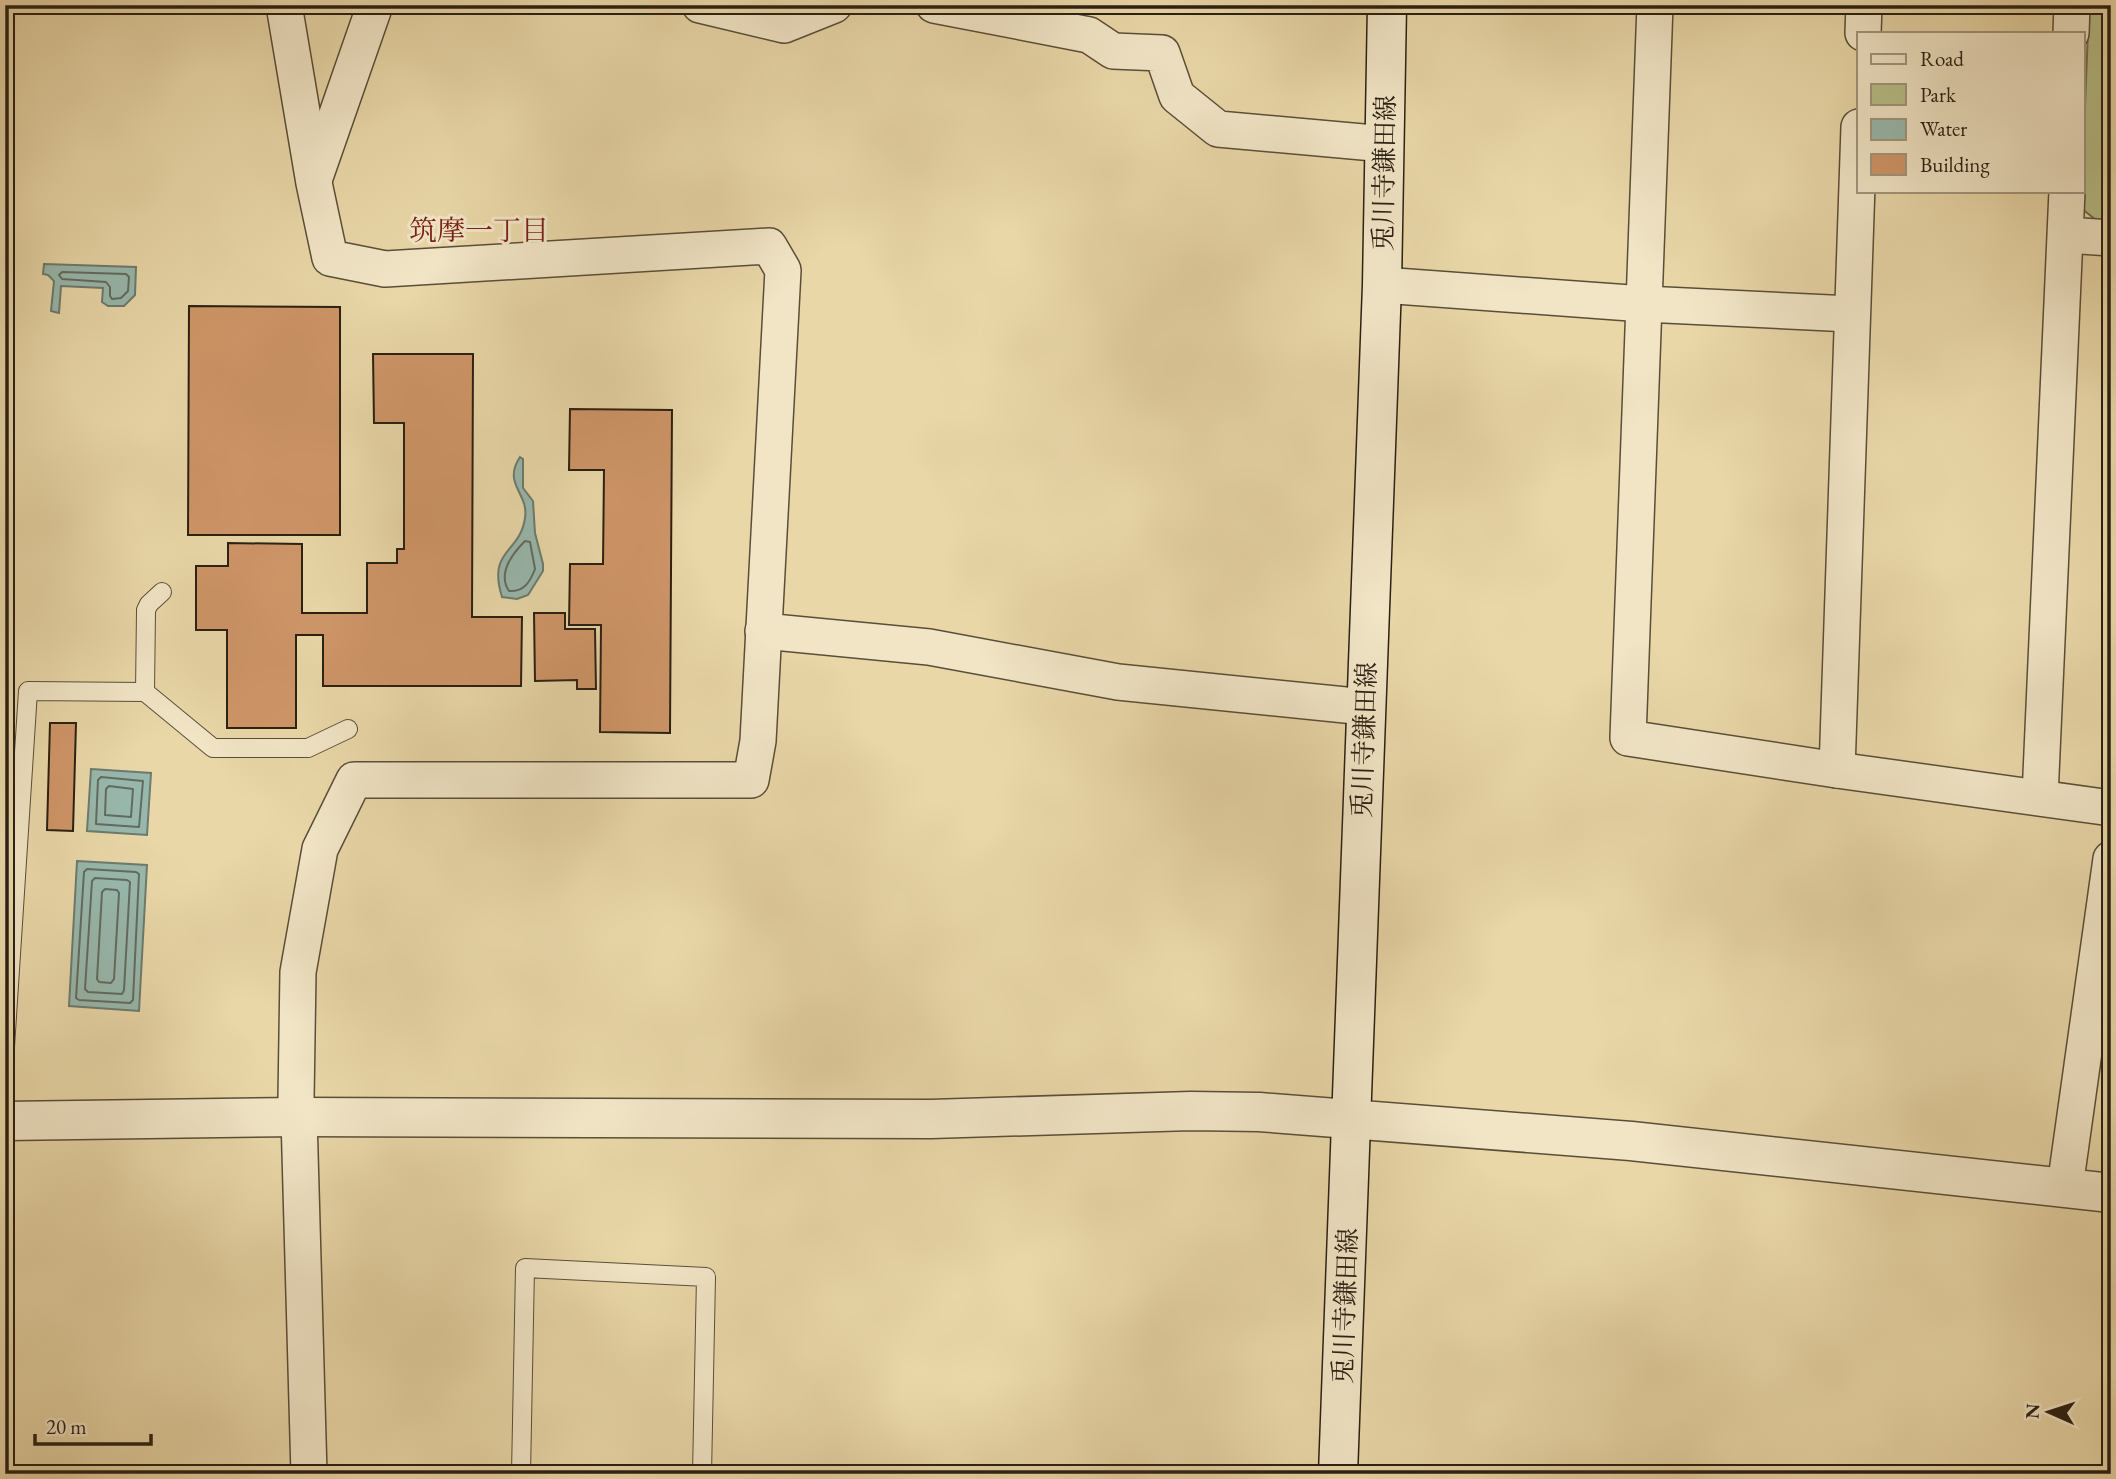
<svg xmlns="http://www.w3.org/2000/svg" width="2116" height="1479" viewBox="0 0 2116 1479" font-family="'EB Garamond','Noto Serif JP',serif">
<rect width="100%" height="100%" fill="#e9d7a8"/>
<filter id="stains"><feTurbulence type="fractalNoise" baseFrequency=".00286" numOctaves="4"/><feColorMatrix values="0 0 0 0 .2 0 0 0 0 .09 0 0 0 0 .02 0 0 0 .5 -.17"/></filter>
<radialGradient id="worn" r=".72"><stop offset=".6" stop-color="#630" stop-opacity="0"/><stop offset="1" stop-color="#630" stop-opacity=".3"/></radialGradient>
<!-- green -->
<g fill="#b7be87" stroke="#706f4d" stroke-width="2">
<path d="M2089,5H2111V221L2096,220L2081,208Z"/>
<path d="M5,394L11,395L5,608Z"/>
</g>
<!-- water -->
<g fill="#98b8ad" stroke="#6c7b6f" stroke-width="2">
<path d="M44,264L136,267L135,295L124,306H108L102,302L103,288L61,286L59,313L51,311L54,281L48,275L43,274Z"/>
<path d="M520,457L523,459V488L533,501L535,533L543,564V571L528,595L517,599L502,597C487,549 520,554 525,518C529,493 502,484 520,457Z"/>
<path d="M91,769L151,773L147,835L87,831Z"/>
<path d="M77,861L147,865L139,1011L69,1006Z"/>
</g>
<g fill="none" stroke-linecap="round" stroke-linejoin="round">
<!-- shore -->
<g stroke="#616c60" stroke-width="2">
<path d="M62,272L126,274L129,277L128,291L121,298L112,299L110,296V287L106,282L62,279L59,275Z"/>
<path d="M525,541L530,542L535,569C530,582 524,592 509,591C497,573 512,554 525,541Z"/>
<path d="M101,777L143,781L139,827L96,824L98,780Z"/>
<path d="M109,786L133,789L131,817L105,815L106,789Z"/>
<path d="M87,869L136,872L139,874L133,1000L130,1003L79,1000L76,998L84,872Z"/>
<path d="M95,878L127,880L130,882L124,990L122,994L88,992L85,989L92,881Z"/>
<path d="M105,889L117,890L119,893L114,979L111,983L99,982L97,979L102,892Z"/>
</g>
</g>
<!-- building -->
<g fill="#cf9668" stroke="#2a2013" stroke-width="2">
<path d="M189,306L340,307V535H188Z"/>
<path d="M373,354H473L472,617H522L521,686H323V635H296V728H227V630H196V566H228V543L302,544V613H367V563H397V549H404V423H374Z"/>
<path d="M570,409L672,410L670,733L600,732L601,625H569L570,564H603L604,470H569Z"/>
<path d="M534,613H565V629H595L596,689H577V680L535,681Z"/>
<path d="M50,723H76L73,831L47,830Z"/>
</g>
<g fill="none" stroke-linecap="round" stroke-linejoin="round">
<!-- service casing -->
<g stroke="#5a4e38" stroke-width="20">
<g id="service">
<path d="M162,592L149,604L146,610L145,692L213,748H308L348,729"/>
<path d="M5,1047L28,691L145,692"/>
<path d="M521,1474L525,1268L706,1277L702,1474"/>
</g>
</g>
<!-- minor casing -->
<g stroke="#5a4e38" stroke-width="38">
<g id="minor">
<path d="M284,5L314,183L330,258L385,269L769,246L783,270L758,741L751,780H354L320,849L298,972L296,1099L299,1117L309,1474"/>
<path d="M700,5L784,25L834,5"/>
<path d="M934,5L1089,35L1113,51L1162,53L1177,96L1218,129L1385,144"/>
<path d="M1655,5L1628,738L1837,770L2111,808"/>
<path d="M1863,33L1864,5"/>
<path d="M2071,33L2072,5"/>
<path d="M314,180L375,5"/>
<path d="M2066,235L2111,238"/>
<path d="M1382,285L1644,304L1851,314"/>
<path d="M763,631L929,647L1118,682L1365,707"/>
<path d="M1837,770L1859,127"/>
<path d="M2040,797L2067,191"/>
<path d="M2065,1187L2111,859"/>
</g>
</g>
<!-- tertiary casing -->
<g stroke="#5a4e38" stroke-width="41">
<path id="tertiary" d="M5,1121L299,1117L931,1119L1191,1111L1259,1112L1631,1141L2111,1193"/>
</g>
<!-- secondary casing -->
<g stroke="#2a2013" stroke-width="41">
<path id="secondary" d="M1338,1474L1382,285L1387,5"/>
</g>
<!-- service -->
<use href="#service" stroke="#f1e5c6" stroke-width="18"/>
<!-- minor -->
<use href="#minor" stroke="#f1e5c6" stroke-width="35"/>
<!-- tertiary -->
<use href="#tertiary" stroke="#f1e5c6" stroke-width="38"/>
<!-- secondary -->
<use href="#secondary" stroke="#f1e5c6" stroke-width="38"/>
</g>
<g text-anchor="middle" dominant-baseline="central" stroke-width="6" stroke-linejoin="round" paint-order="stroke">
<!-- street labels -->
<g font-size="26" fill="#2a2013" stroke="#f1e5c6">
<text transform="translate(1384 173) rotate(-89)">兎川寺鎌田線</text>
<text transform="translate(1364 740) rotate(-88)">兎川寺鎌田線</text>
<text transform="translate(1345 1306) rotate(-88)">兎川寺鎌田線</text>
</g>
<!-- neighbourhood labels -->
<g font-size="28" fill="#7a1f14" stroke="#f1e5c6">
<text x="479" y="230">筑摩一丁目</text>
</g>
</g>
<!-- margin -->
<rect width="2116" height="1479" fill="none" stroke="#e9d7a8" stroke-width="28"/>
<rect x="7" y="7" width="2102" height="1465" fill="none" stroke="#2a2013" stroke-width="3.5"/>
<rect x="14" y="14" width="2088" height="1451" fill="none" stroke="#2a2013" stroke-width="2"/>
<!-- legend -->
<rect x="1857" y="32" width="228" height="161" fill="#f1e5c6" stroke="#a1967e" stroke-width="2"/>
<rect x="1871" y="54" width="35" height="10" fill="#f1e5c6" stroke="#a1967e" stroke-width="2"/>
<text x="1920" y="66" font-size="21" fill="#2a2013">Road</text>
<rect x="1871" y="84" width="35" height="21" fill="#b7be87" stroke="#a1967e" stroke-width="2"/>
<text x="1920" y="102" font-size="21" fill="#2a2013">Park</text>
<rect x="1871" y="119" width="35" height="21" fill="#98b8ad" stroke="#a1967e" stroke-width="2"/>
<text x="1920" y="136" font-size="21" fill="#2a2013">Water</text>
<rect x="1871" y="154" width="35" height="21" fill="#cf9668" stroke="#a1967e" stroke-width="2"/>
<text x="1920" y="172" font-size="21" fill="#2a2013">Building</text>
<!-- north arrow -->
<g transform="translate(2049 1412) rotate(273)" stroke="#f1e5c6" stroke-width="5" paint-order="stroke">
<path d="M0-5L12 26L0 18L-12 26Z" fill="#2a2013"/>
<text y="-10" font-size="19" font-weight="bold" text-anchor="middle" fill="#2a2013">N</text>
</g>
<!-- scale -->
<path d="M35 1434v10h116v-10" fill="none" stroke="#2a2013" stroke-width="3.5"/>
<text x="46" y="1434" font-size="21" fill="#2a2013" stroke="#f1e5c6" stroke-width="5" paint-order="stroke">20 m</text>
<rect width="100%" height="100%" filter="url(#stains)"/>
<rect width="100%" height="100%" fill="url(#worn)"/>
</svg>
